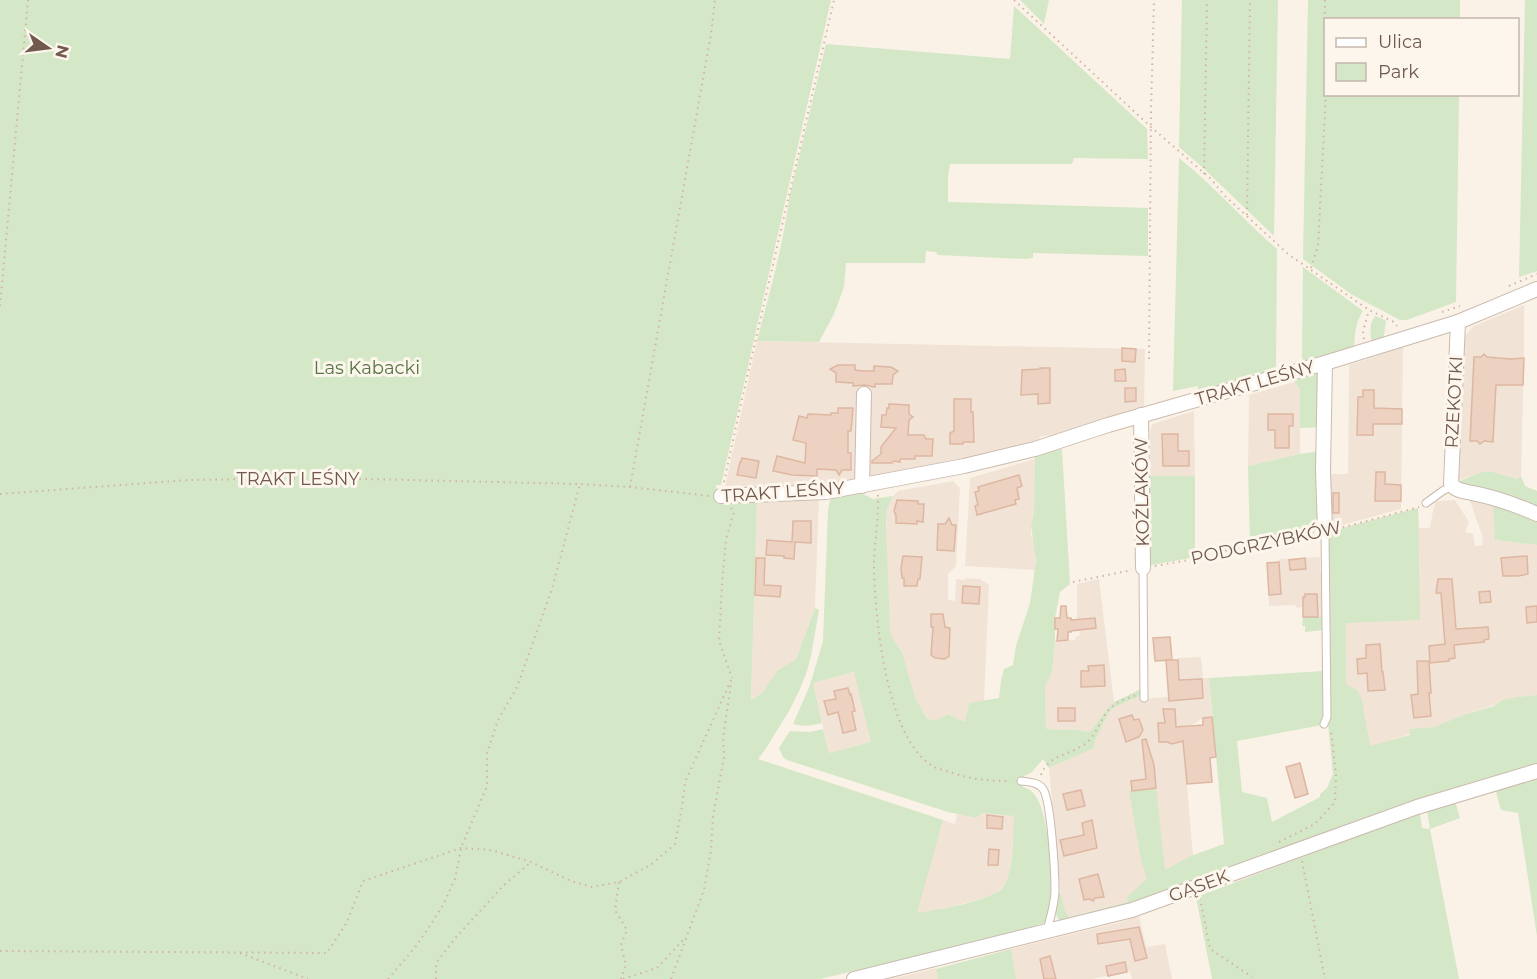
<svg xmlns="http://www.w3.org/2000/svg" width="1537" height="979" viewBox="0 0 1537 979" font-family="Montserrat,sans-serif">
<rect width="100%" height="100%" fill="#faf2e6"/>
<!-- residential -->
<g fill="#f1e4d6">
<path d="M1524,305V358L1521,476L1517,479L1493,472H1481L1460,480L1457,476L1462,339L1474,326Z"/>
<path d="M757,341L1145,349L1144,408L1049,437L1048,436H1041L1036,442L960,462L957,459L945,461V466L900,470V474L818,488L725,486Z"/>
<path d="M1403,344L1401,509L1327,529V474H1348L1349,365L1377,356V354Z"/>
<path d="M1294,382L1300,389V454L1248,466L1249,395Z"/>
<path d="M1194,411L1195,476H1150V430L1153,424Z"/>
<path d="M1035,459L1034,511L1032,517L1031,534L1036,550L1035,570L965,566L970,478Z"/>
<path d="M953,481L960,488L956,566L948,574V600L955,601L956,579L965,580V578L980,579L989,585L984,701L969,703L965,721L957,719L949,714L936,720L927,719L915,697L902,652L892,637L890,630L886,540L887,509L893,496L898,491Z"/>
<path d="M819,497L815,608L796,659L777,671L762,693L751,700L757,500Z"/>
<path d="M1455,500L1469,522L1465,532L1473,534L1475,546L1483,545L1482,535L1470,501L1493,506L1495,540L1537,545V695L1524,696L1498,702L1494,705L1463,715L1434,727L1410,729V734L1370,747L1338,762L1345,527L1418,508L1419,528H1430L1433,510L1436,501Z"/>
<path d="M1320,557V571L1323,573L1324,617H1303L1302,607L1297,608L1295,605L1269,606L1267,563L1279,562V559Z"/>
<path d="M1099,579L1114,702L1108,708L1090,732L1076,730L1046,729L1045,687L1052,672L1055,641L1075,640L1076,637L1080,635L1077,620V584Z"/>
<path d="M1201,657L1203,678H1209L1212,717L1203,718L1190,726L1182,727L1193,855L1165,871L1128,902L1068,917L1065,911L1061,898L1049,768L1093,748L1094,743L1109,712L1115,707L1140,696V699L1180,696L1178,658Z"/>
<path d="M855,672L871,742L829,753L813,683Z"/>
<path d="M982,813L1015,816L1013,845L1010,873L1004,887L989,897L950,907L916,914L943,820L955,824L957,814L976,818Z"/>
<path d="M1139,916L1146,947L1165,944L1172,979H1132L1130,971L1092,979H1016L1011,949L1121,922Z"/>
<path d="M936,968L938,979H888L904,976Z"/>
</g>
<!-- green -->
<g fill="#d4e7c6">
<path d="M0,0H831L721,485H716L718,501L757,500L751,700L762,693L777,671L796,659L815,608L819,610L811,656L807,671L800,689L789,711L765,750L758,759L943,820L917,913C935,910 996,901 1005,885C1014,866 1013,837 1014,816L982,813L976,818L948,812L787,760L783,757L779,748L790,731L810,732L823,729L829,753L871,742L854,672L813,683L822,723C811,726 804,727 793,724L810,685L823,641L828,510L830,500L832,496L861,493L873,499L893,496L887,509L886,525L890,630L892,637L902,652L915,697L927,719L936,720L949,714L957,719L965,721L969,703L999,698L1001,681L1004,669L1013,665L1016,646L1030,603L1036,561L1031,525L1034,511L1035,456L1062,449L1070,584L1060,592L1055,618V641L1052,672L1045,687L1046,729L1076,730L1090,732L1108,708L1114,702L1141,689L1140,696L1115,707L1109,712L1094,743V748L1049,768L1043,759L1031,773L1024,776L1023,787C1026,788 1029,789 1031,791C1049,803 1053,879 1050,899C1049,907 1047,915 1046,922L1014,933L820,979H0Z"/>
<path d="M1020,0H1049L1044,24Z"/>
<path d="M1182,0H1278L1274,236L1201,166L1179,147Z"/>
<path d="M1308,0H1460V19L1326,20V94L1459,95L1456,302L1407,320H1400L1351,294L1303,259Z"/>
<path d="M1525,0H1537V271L1519,277Z"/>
<path d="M1014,6L1147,129L1148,159L1074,158L1072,164H950L948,176V202L1148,208V256L1033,253V258L1026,259L938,255L936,252L926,251L925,263H846L844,287L834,314L819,342L757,341C769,294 783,247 789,199L826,44L1010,59Z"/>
<path d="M1179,158C1214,186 1243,220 1277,249L1276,372L1198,394V386L1173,391Z"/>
<path d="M1303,267L1363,311C1355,323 1355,334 1354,348L1302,365Z"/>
<path d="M1375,316L1381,318L1386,321L1383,341L1375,342L1371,339C1370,330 1370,323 1375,316Z"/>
<path d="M1313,373L1320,374V427L1300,428V389L1294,382V378Z"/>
<path d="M1320,451L1321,530L1250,544L1248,466L1300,454Z"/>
<path d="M1481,472H1493L1517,479L1521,476L1525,486L1537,491V508L1491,490L1465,487L1460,481Z"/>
<path d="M1150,476H1195V557L1147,566L1145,482Z"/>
<path d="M1469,497L1496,503L1537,522V545L1495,540L1493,506L1470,501Z"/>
<path d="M1418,508L1420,620L1346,623V684L1358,691L1362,701L1370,746L1410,735L1409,729L1434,727L1463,715L1494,706C1501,697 1526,696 1537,695V764L1363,818L1196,881L1129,904L1061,921C1052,915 1057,902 1057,893L1060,892L1065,911L1069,917L1128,902L1127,897L1147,879L1141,860L1129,791L1156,788L1165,870L1193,855L1224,844L1209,678L1324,671V718L1322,725L1237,741L1242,792L1267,798L1272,822L1320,797V794L1327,788L1333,774L1328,724L1330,694L1329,666V532Z"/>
<path d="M1303,617H1324V630L1305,632V626H1302Z"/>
<path d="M1537,776V936L1518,813L1501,810L1495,788Z"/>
<path d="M1455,801L1460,818L1430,829L1459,979H1212L1196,897L1420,813L1422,828L1430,829L1427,811Z"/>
<path d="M1011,949L1016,979H938L936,969Z"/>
</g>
<!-- building -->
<g fill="#edd1c1" stroke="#deb7a2" stroke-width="1.5">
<path d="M1122,348L1136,349L1135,362L1122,361Z"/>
<path d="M1484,354L1487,357L1510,359L1524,358L1523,385H1496L1493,442L1484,441L1480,444L1477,441H1470L1474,357H1481Z"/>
<path d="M838,365H855V370L864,371H874V366L891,367L898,371L893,375L892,384H875V387L865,385L853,386V383L836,382V373L830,369Z"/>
<path d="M1040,368H1050V403L1038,404V394L1021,395L1022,370L1040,369Z"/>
<path d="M1125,369L1126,381H1115V370Z"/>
<path d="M1125,388H1136V401L1125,402Z"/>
<path d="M1363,390H1374V408L1402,409V424H1373V435H1357L1358,397H1363Z"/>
<path d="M954,399H971V412H973L974,442H963V444H950V433L954,431Z"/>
<path d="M889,404L909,405V414L913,417L909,420L908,435H924L926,439H933L932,456H915V459H900V462L894,461L892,463H872V461L881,454V447L896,428L881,427L882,415H886L887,408H889Z"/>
<path d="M838,408H853L851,431H848V453H851V470H842L839,475L836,470L817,469V476L792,475L773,471L777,456L805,463L806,443L793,440L799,416L807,418L808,414L831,415V413H838Z"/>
<path d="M1268,414H1293V426H1289V448H1275V430H1268Z"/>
<path d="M1162,434H1178V451H1189V466H1163Z"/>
<path d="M742,458L759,461L756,478L737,475L740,462H741Z"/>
<path d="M1376,472H1385V484L1401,485V501H1375Z"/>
<path d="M1019,475L1022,486L1017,488L1019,499L1015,500L1016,504L977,515L975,506L978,505L975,492L979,491L978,487Z"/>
<rect x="1333" y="493" width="6" height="20"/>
<path d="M897,500L918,501V504H924L923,522L917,521V524L896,523V516L894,511Z"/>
<path d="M949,518L952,525H956L954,551L937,550L938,524H945Z"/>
<path d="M793,521H811V543L795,542L794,559L784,558V556L766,555L767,540L792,542Z"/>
<path d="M903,556L922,557L920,579H918L917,586H904V578H902L901,568Z"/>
<path d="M1527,556L1528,574L1518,576H1503L1501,558Z"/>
<path d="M756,558H765L764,585L781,586L780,597L755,595Z"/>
<path d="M1305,558L1306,569L1290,570L1289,560Z"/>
<path d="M1279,562L1281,594L1269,595L1267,563Z"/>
<path d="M1438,579H1452L1456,629L1488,627L1489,639L1484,640V642L1454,645L1455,658L1449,659V661L1430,663L1429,646L1445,644L1441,593H1436Z"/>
<path d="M963,586L980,587L979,604L962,603Z"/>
<path d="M1490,591L1491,602L1480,603L1479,592Z"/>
<path d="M1305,594H1317L1318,617H1303V597H1305Z"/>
<path d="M1061,606H1066L1067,618H1071V620L1095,618L1096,628L1071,631V632H1068V640L1057,641L1058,629H1055V618H1060Z"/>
<path d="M1537,606V622L1527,623L1526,607Z"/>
<path d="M931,614H943L945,627L950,628L949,656L945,659L935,658L931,655L933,627H931Z"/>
<path d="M1170,637L1172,660L1155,661L1153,638Z"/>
<path d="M1380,644L1382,672H1383L1385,690L1368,691L1367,673L1358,674L1357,659L1366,658V645Z"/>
<path d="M1166,660H1178L1179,680L1202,679L1203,698L1169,701Z"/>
<path d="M1417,661H1429L1431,693H1429L1431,716L1414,718L1411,695L1418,694Z"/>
<path d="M1104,665L1105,686L1081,687V671H1089L1088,666Z"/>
<path d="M848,688L850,695L851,694L855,711L852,712L856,730L843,733L838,712L828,715L824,701L836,699L834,691Z"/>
<rect x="1058" y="708" width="17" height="13"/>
<path d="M1163,709H1175L1176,727L1203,725V718L1212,717L1216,757L1210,758L1212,782L1187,784L1183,741L1172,744L1167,742H1159L1158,723H1165Z"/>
<path d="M1132,715L1134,720L1139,719L1143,730L1139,737L1126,742L1119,719Z"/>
<path d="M1146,739L1154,765L1156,788L1132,791L1131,781L1146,779L1142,740Z"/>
<path d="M1300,763L1308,794L1295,798L1286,767Z"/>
<path d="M1081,790L1085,806L1067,810L1063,794Z"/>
<path d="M987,815L1003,817L1002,829L987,828Z"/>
<path d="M1092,820L1097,848L1064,856L1060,840L1084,835L1082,823Z"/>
<path d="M989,849L999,850L998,865H988Z"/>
<path d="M1098,874L1104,897L1095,898L1093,901L1089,899L1084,900L1079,879Z"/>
<path d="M1139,927L1147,958L1135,961L1130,939L1098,944L1097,934Z"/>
<path d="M1050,956L1056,979H1044L1040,959Z"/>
<path d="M1125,962L1127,972L1108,976L1106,966Z"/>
</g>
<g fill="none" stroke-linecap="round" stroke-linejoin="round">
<!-- service casing -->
<g stroke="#cbbaae" stroke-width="9">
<g id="service">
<path d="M1426,503L1444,490L1452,487"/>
<path d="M1143,568L1144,698"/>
<path d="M1324,724L1327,717L1325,531"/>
<path d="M1021,781C1029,782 1038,782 1043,789C1051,800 1055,873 1055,890C1055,904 1050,918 1047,931"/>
</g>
</g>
<!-- minor casing -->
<g stroke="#cbbaae" stroke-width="16">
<g id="minor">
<path d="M1458,322L1451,484C1456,491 1464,491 1472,493C1495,497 1516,505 1537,514"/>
<path d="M1141,415L1143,568"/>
<path d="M862,486L864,394"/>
<path d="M721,496L826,492L964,466L1035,449L1108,425L1325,363L1458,322L1537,289"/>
<path d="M1325,531L1323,470L1325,363"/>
<path d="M854,979L1132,910L1417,807L1537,771"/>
</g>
</g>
<!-- path -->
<g stroke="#d2b4a4" stroke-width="2" stroke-dasharray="1.5 4.5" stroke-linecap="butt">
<path d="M1014,0L1151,127L1211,179L1225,196L1288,254L1369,310L1394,322L1397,326"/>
<path d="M1325,0L1324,40L1326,52"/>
<path d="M1204,174L1207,0"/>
<path d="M1247,215L1250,0"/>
<path d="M1311,268L1318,246L1326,92"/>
<path d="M1509,286L1537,274"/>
<path d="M0,306L28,0"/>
<path d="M1442,312L1460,306"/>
<path d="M1364,339L1363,331L1369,310"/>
<path d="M1149,359L1151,111L1154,0"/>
<path d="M724,482L740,408L834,0"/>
<path d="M630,487L711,34L715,0"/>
<path d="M0,494L188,480L323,478L580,484L630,487L710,496"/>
<path d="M878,495C879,519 874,544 874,568C875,618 886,736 931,765C937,769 946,771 953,773C974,780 989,781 1011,781"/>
<path d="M731,508L734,512L726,539L722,584L719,641L732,678"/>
<path d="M1337,529L1419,507"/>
<path d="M1155,566L1194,559L1204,555L1314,533"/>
<path d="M1073,582L1132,570"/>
<path d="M1041,775C1049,755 1066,756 1082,746C1098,737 1100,715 1114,705C1120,700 1129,698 1136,695"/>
<path d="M1279,842L1315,824L1335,802L1336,775L1331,731"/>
<path d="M1302,861L1325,979"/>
<path d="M619,882L615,910L627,930L621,945L626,965L621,979"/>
<path d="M1200,898L1210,949L1252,977"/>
<path d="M0,951L327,953L347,922L363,881L461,848L491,850L531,862L571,881L592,887L619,882L652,864L675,844L682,807L685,782L732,678"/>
<path d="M240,953L308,979"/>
<path d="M388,979L417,945L442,907L455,879L461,848L487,786V753L498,720L517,687L552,589L580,484"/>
<path d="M436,979V963L458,935L504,885L531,862"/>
<path d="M623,979L657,968L686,937"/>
<path d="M671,979L704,890L711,850L713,816L724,757L723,738L731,684"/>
</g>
<!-- service -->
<use href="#service" stroke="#fff" stroke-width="7"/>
<!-- minor -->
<use href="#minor" stroke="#fff" stroke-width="14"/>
</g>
<g text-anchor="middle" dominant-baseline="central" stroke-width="6" stroke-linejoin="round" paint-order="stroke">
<!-- park labels -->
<g font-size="18" fill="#567646" stroke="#fdf6ec">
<text x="367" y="368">Las Kabacki</text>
</g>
<!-- street labels -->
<g font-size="18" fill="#71594d" stroke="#fdf6ec">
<text transform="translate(1255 383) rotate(-16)">TRAKT LEŚNY</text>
<text transform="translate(1454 402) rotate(-87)">RZEKOTKI</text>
<text x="298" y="479">TRAKT LEŚNY</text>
<text transform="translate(783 492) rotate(-4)">TRAKT LEŚNY</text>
<text transform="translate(1142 492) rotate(-91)">KOŹLAKÓW</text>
<text transform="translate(1266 543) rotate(-12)">PODGRZYBKÓW</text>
<text transform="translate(1199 886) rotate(-20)">GĄSEK</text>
</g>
</g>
<!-- legend -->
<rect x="1324" y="18" width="195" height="78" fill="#fdf6ec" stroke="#c5b7ac" stroke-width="1.5"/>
<rect x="1336" y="38" width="30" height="9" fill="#ffffff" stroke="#c5b7ac" stroke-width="1.5"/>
<text x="1378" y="48" font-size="18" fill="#71594d">Ulica</text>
<rect x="1336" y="63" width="30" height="18" fill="#d4e7c6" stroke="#c5b7ac" stroke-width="1.5"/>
<text x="1378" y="78" font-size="18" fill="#71594d">Park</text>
<!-- north arrow -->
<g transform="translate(48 48) rotate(104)" stroke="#fdf6ec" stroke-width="4.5" paint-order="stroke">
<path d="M0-4.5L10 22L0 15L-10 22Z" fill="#71594d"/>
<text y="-9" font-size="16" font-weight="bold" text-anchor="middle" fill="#71594d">N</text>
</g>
</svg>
